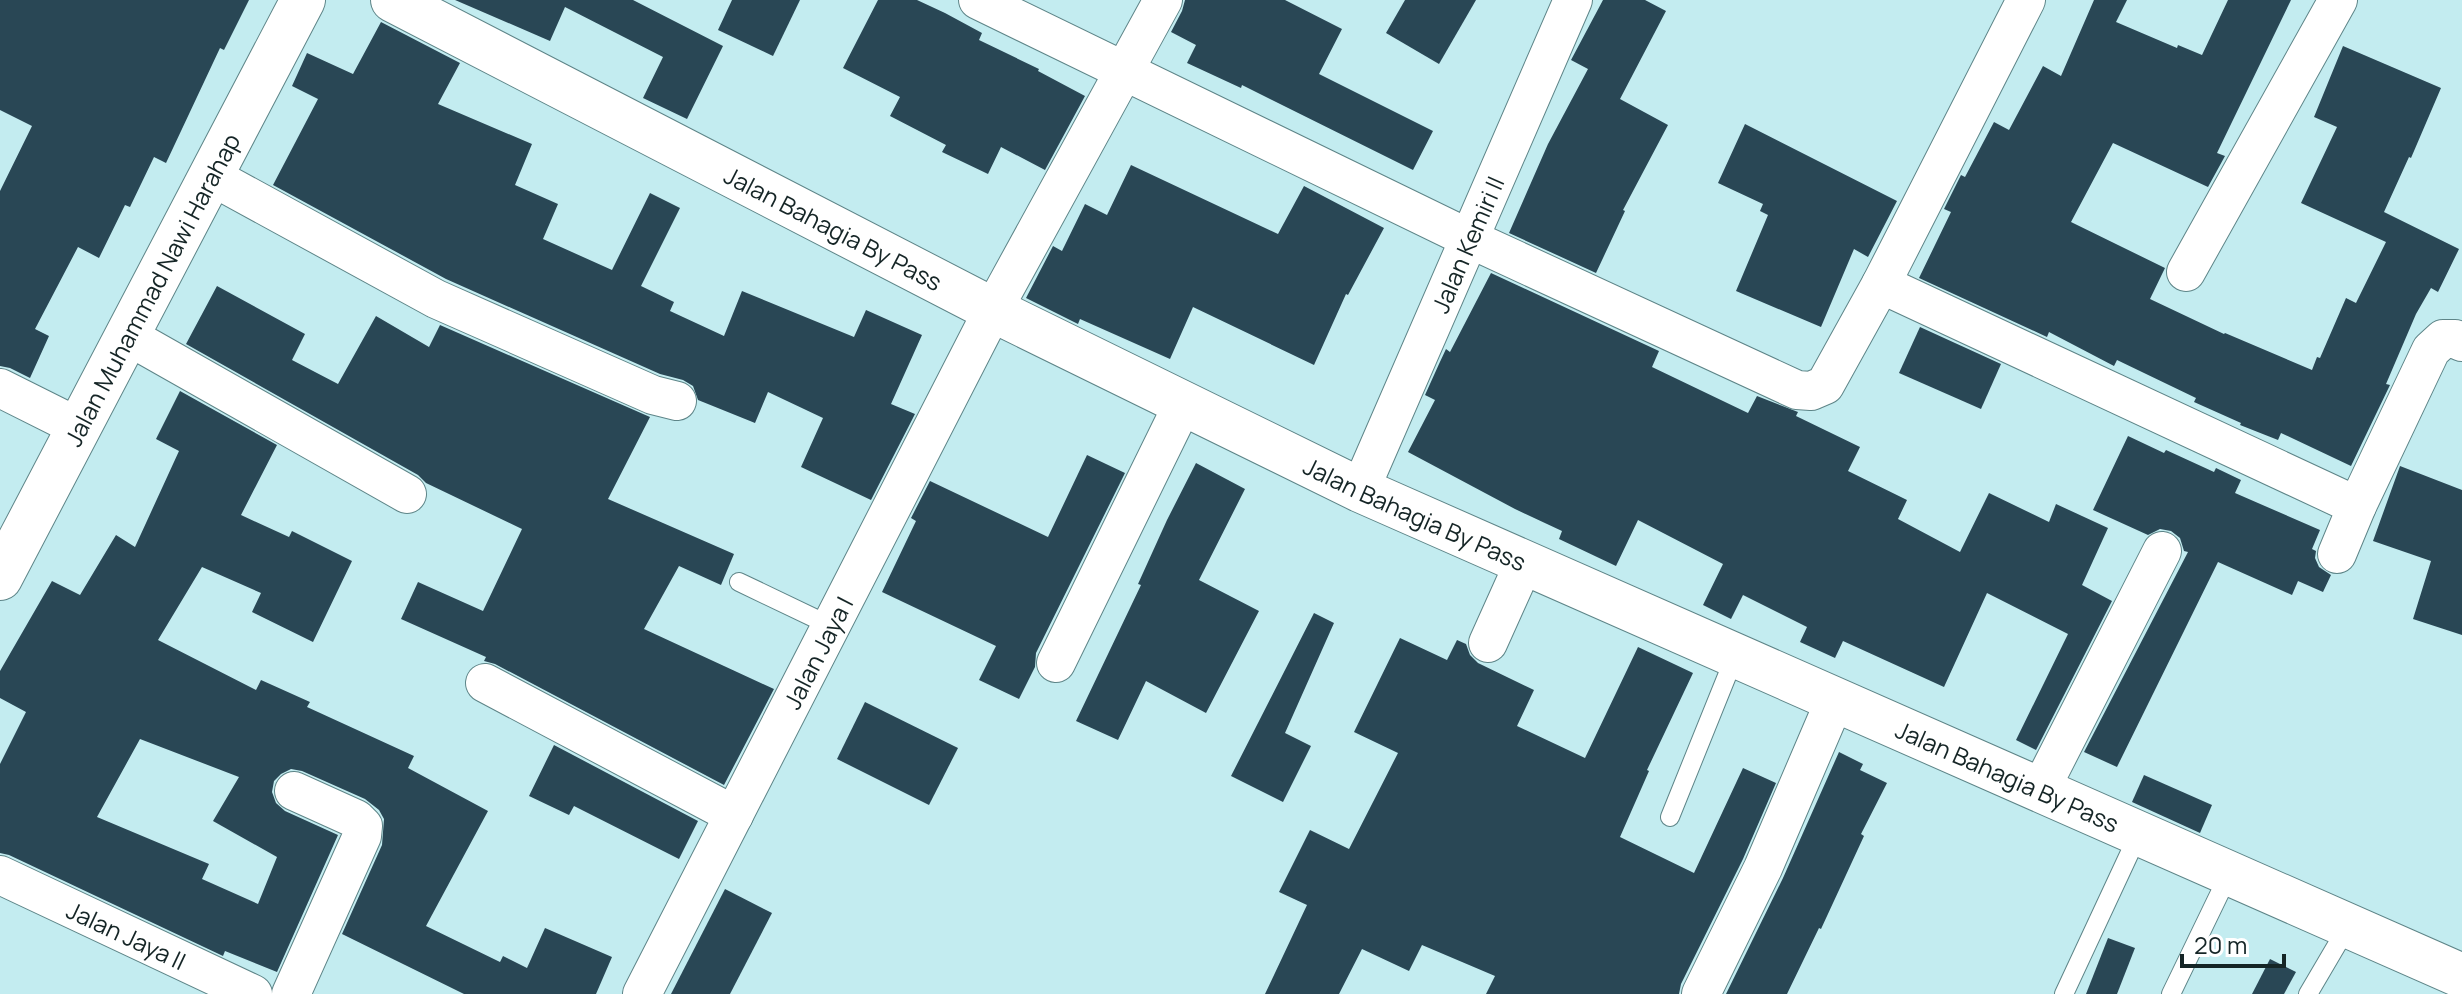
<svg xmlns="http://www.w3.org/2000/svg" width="2462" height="994" viewBox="0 0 2462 994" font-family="Manrope,sans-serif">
<rect width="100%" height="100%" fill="#c3ecf0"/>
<!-- building -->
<g fill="#294755" fill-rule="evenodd">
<path d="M0,0H249L224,50L220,48L166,163L154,157L130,207L125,205L99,258L78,247L35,329L49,336L30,378L10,368L0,366V191L32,126L0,110Z"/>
<path d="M455,0H633L723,46L687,119L643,98L663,57L565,7L550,41Z"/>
<path d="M732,0H800L773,56L718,30Z"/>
<path d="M878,0H917L945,13L982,33L979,40L1039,69L1038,71L1085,96L1045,170L1001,147L988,174L942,152L946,145L890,116L900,97L843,68Z"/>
<path d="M1185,0H1285L1342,29L1319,74L1433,131L1413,170L1242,85L1241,88L1187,63L1196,45L1171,32L1182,11Z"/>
<path d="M1405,0H1476L1439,64L1386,33Z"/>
<path d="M1603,0H1645L1666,11L1620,99L1668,125L1623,210L1625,211L1596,273L1509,233L1548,144L1588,69L1571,60Z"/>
<path d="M2094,0H2127L2116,22L2177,48L2178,45L2202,55L2228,0H2291L2217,153L2225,156L2208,187L2113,143L2071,222L2165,268L2150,299L2224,334L2225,333L2312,370L2317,357L2320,358L2346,298L2356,303L2386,242L2301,203L2337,127L2314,117L2343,46L2441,88L2411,158L2409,157L2384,212L2459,249L2438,292L2431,288L2416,314L2386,384L2390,385L2351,466L2281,433L2278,440L2240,425L2241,423L2194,402L2196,398L2117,360L2114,366L2049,332L2047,337L1919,278L1951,212L1944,209L1961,175L1965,177L1994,122L2009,130L2043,66L2061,76Z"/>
<path d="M381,22L460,63L438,104L532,144L515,185L558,204L543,239L612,270L650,193L680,208L641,286L674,302L670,311L724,336L742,291L854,337L866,310L922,335L891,404L915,414L871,500L801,467L823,418L768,392L755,423L698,400L693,386L683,380L660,374L446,279L273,185L318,99L292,86L307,53L353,74Z"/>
<path d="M1745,124L1897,201L1868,257L1854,249L1821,327L1736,291L1768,215L1760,211L1763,204L1718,183Z"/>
<path d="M1131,165L1278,234L1304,186L1384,228L1348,295L1346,294L1314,365L1193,307L1170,359L1080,319L1078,324L1026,298L1053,246L1062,251L1085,204L1107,215Z"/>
<path d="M1491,273L1659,351L1652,367L1748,413L1757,396L1798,412L1796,416L1860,447L1848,471L1907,500L1898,519L1960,552L1989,493L2049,522L2056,504L2108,528L2082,585L2112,601L2036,750L2016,740L2068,634L1987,593L1944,687L1843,641L1835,658L1800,642L1807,627L1743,595L1731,619L1703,605L1723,564L1638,520L1616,566L1559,539L1562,531L1515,509L1408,452L1435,400L1425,395L1439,364L1446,349L1450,352Z"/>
<path d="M217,286L305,334L292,360L338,384L376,316L429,347L440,325L650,417L608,499L734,554L721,585L679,566L644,629L774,689L724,785L495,664L484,661L486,657L401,619L418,582L483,611L522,529L426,483L418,475L186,344Z"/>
<path d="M1920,327L2001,364L1981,409L1899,373Z"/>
<path d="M180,391L277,445L241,515L289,537L292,531L352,561L313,642L252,612L261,593L202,567L158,640L256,690L261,680L310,702L307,707L414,756L408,768L488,811L426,926L500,962L503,956L527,968L545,928L612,957L596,994H464L342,934L382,845L384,819L379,810L365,799L302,771L291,769L281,774L274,781L272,792L276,803L285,811L338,835L277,972L225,951L223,956L9,855L0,853V764L26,712L0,698V671L52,581L80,595L116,535L135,547L179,451L156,439ZM140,739L239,777L213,821L277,857L258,904L202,879L209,864L97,817Z"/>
<path d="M2128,436L2164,453L2166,450L2214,472L2216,468L2241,480L2235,493L2320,530L2312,549L2316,551L2315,558L2319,567L2331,575L2323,592L2298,581L2292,595L2218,562L2117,767L2084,752L2188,552L2184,551L2180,538L2171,531L2160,529L2148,535L2093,510Z"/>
<path d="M1087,455L1125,473L1036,653L1035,667L1019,699L979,680L996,646L882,592L916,521L911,518L930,481L1048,537Z"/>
<path d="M1196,463L1245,489L1199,580L1259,611L1206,713L1146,681L1118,740L1076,721L1141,585L1138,584L1167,520Z"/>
<path d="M2400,466L2462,490V635L2413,619L2431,561L2373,541Z"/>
<path d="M1314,613L1334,623L1285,733L1311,746L1283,802L1231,776Z"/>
<path d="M1400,638L1447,660L1457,640L1466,644L1470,655L1478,663L1534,690L1517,726L1585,758L1638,647L1693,673L1647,770L1649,771L1620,837L1694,873L1743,768L1776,783L1743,859L1681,984L1679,994H1486L1495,976L1422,945L1409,971L1362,949L1339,994H1265L1307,905L1279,892L1310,830L1349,849L1398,753L1354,732Z"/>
<path d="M865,702L958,748L929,805L837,759Z"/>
<path d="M554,745L698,821L679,859L574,806L569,815L529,796Z"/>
<path d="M1839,752L1863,764L1860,770L1887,783L1861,834L1864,836L1821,929L1819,928L1787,994H1726L1783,878Z"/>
<path d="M2144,775L2212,805L2200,833L2132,802Z"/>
<path d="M725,889L772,913L730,994H671Z"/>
<path d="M2108,938L2135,948L2117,994H2086Z"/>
<path d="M2270,959L2296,972L2284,994H2252Z"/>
</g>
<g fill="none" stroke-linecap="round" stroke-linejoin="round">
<!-- service casing -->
<g stroke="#5e8588" stroke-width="20">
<g id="service">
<path d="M739,582L831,626"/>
<path d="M1670,817L1735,656"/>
<path d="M2064,994L2139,833"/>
<path d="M2171,994L2229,874"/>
<path d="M2308,994L2348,926"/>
</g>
</g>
<!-- minor casing -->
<g stroke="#5e8588" stroke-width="40">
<g id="minor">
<path d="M978,0L1468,238L1797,390L1811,391L1825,385L1881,284L2026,0"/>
<path d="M211,176L436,299L653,395L677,401"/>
<path d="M2186,272L2338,0"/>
<path d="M1881,284L2357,506"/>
<path d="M128,336L407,494"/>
<path d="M0,388L80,428"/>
<path id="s1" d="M1360,490L1573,0"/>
<path d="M2337,554L2357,506L2431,350L2443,339H2455L2462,342"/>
<path d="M1488,643L1524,563"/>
<path d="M1056,663L1183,404"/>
<path d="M485,683L734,815"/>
<path d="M2040,790L2162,551"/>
<path id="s2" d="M0,875L253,994"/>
<path d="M291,994L362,836L363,826L356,819L294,791"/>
<path id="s3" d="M642,994L993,310L1163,0"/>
<path d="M1701,994L1763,868L1835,700"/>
</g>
</g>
<!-- secondary casing -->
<g stroke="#5e8588" stroke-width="46">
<g id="secondary">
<path id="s4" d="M393,0L993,310L1360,490L2462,976"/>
<path id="s5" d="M0,578L303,0"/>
</g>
</g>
<!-- service -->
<use href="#service" stroke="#fff" stroke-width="18"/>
<!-- minor -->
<use href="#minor" stroke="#fff" stroke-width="38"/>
<!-- secondary -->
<use href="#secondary" stroke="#fff" stroke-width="44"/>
</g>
<g text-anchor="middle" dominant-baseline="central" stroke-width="8" stroke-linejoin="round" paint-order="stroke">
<!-- street labels -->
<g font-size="24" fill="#152526" stroke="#fff">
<text stroke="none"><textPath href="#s4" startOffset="496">Jalan Bahagia By Pass</textPath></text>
<text stroke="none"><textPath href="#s1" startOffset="268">Jalan Kemiri II</textPath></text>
<text stroke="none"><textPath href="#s5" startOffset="326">Jalan Muhammad Nawi Harahap</textPath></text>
<text stroke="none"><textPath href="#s4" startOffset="1144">Jalan Bahagia By Pass</textPath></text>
<text stroke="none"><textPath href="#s3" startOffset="384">Jalan Jaya I</textPath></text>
<text stroke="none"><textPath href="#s4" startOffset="1792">Jalan Bahagia By Pass</textPath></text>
<text stroke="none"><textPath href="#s2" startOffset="140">Jalan Jaya II</textPath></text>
</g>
</g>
<!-- scale -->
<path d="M2182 954v12h102v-12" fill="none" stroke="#152526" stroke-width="4"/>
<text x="2194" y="954" font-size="24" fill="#152526" stroke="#ffffff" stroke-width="6" paint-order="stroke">20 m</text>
</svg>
